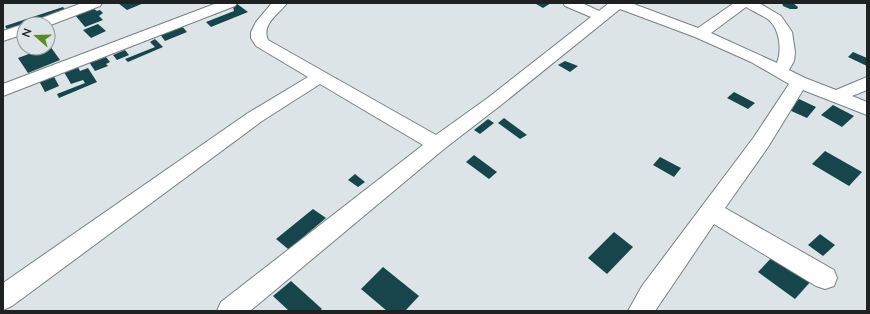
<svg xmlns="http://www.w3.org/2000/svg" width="870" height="314" viewBox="0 0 870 314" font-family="Lato,sans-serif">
<rect width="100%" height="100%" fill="#dce4e7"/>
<!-- building -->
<g fill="#16464b">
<path d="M118,3H144L127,10Z"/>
<path d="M236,3L248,12L211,27L206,22L234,11L233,7L214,15L211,13Z"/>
<path d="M537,3H551L543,8L536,4Z"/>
<path d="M782,3H793L798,7L797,9H790L783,6Z"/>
<path d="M63,7L67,12L33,24H24V27L9,32L5,26Z"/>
<path d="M94,9L97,11L100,10L103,13L99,16L103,20L85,27L75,15Z"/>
<path d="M98,24L106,31L91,38L83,30Z"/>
<path d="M181,25L187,32L165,41L159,33Z"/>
<path d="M155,39L163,47L128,62L125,59L155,47L150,42Z"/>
<path d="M50,46L60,60L28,73L18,58Z"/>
<path d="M125,50L129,55L117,60L113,55Z"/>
<path d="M853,52L867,58V66L848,57Z"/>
<path d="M92,57L96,61L106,57L110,62L106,64L108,66L95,71L87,59Z"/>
<path d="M565,61L578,66L570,72L558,65Z"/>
<path d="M78,67L80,71L88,68L97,82L59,98L57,94L85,83L83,80L71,84L64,72Z"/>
<path d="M52,73L59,86L45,92L38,79Z"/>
<path d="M734,92L755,103L748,109L727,98Z"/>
<path d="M799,99L816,107L807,118L789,110Z"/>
<path d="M833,105L854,116L842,127L821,115Z"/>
<path d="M504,118L527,135L520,139L498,123Z"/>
<path d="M488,119L494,123L480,134L474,130Z"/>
<path d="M825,151L862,172L849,186L812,164Z"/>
<path d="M474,155L497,172L489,179L466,162Z"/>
<path d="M660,157L681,168L674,177L653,165Z"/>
<path d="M355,174L365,182L358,187L348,180Z"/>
<path d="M313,209L326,218L301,239L306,242L293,253L276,239Z"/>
<path d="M614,232L633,247L607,274L588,258Z"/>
<path d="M820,234L835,245L823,256L808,245Z"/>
<path d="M775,254L812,280L795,299L758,272Z"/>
<path d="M383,267L419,296L405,311H387L361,289Z"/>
<path d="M291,281L322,309L320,311H289L273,296Z"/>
</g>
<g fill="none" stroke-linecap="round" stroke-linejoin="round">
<!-- minor casing -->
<g stroke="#798184" stroke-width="2">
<g id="minor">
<path d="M82,3H102L100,6L48,26V24H32L34,21Z"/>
<path d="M217,3H237L235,6L3,96V84Z"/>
<path d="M272,3H287C279,14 261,24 268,40L436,135L489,97L591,17L565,6L563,3H582L599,11L609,3H631L698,28L734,3H759L781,16L792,32L795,52L794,61L789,70L805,78L836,90L867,77V90L852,96L867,102V115L803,90L768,147L725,208L834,270L837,278L834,286L825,289L816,286L714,224L655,311H628L642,286L754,137L789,84L751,62L695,37L620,9L501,105L444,149L250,311H217L221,302L423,145L320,84L262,121L12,306L3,310V283L248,113L308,77L256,46L251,38V32L256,22ZM746,7C754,12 762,15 769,20C780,30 782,50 777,63L711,33Z"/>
<path d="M24,24V34L3,41V31Z"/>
</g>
</g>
<!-- minor -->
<use href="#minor" fill="#fff" fill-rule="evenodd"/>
</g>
<!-- border -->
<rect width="870" height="314" fill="none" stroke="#1f2223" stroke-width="8"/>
<!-- north arrow -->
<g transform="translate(36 36) rotate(290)"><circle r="19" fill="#dce4e7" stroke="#909699"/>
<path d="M0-3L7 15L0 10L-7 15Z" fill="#598b20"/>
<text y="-6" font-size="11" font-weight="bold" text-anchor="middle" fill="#1f2223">N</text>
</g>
</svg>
